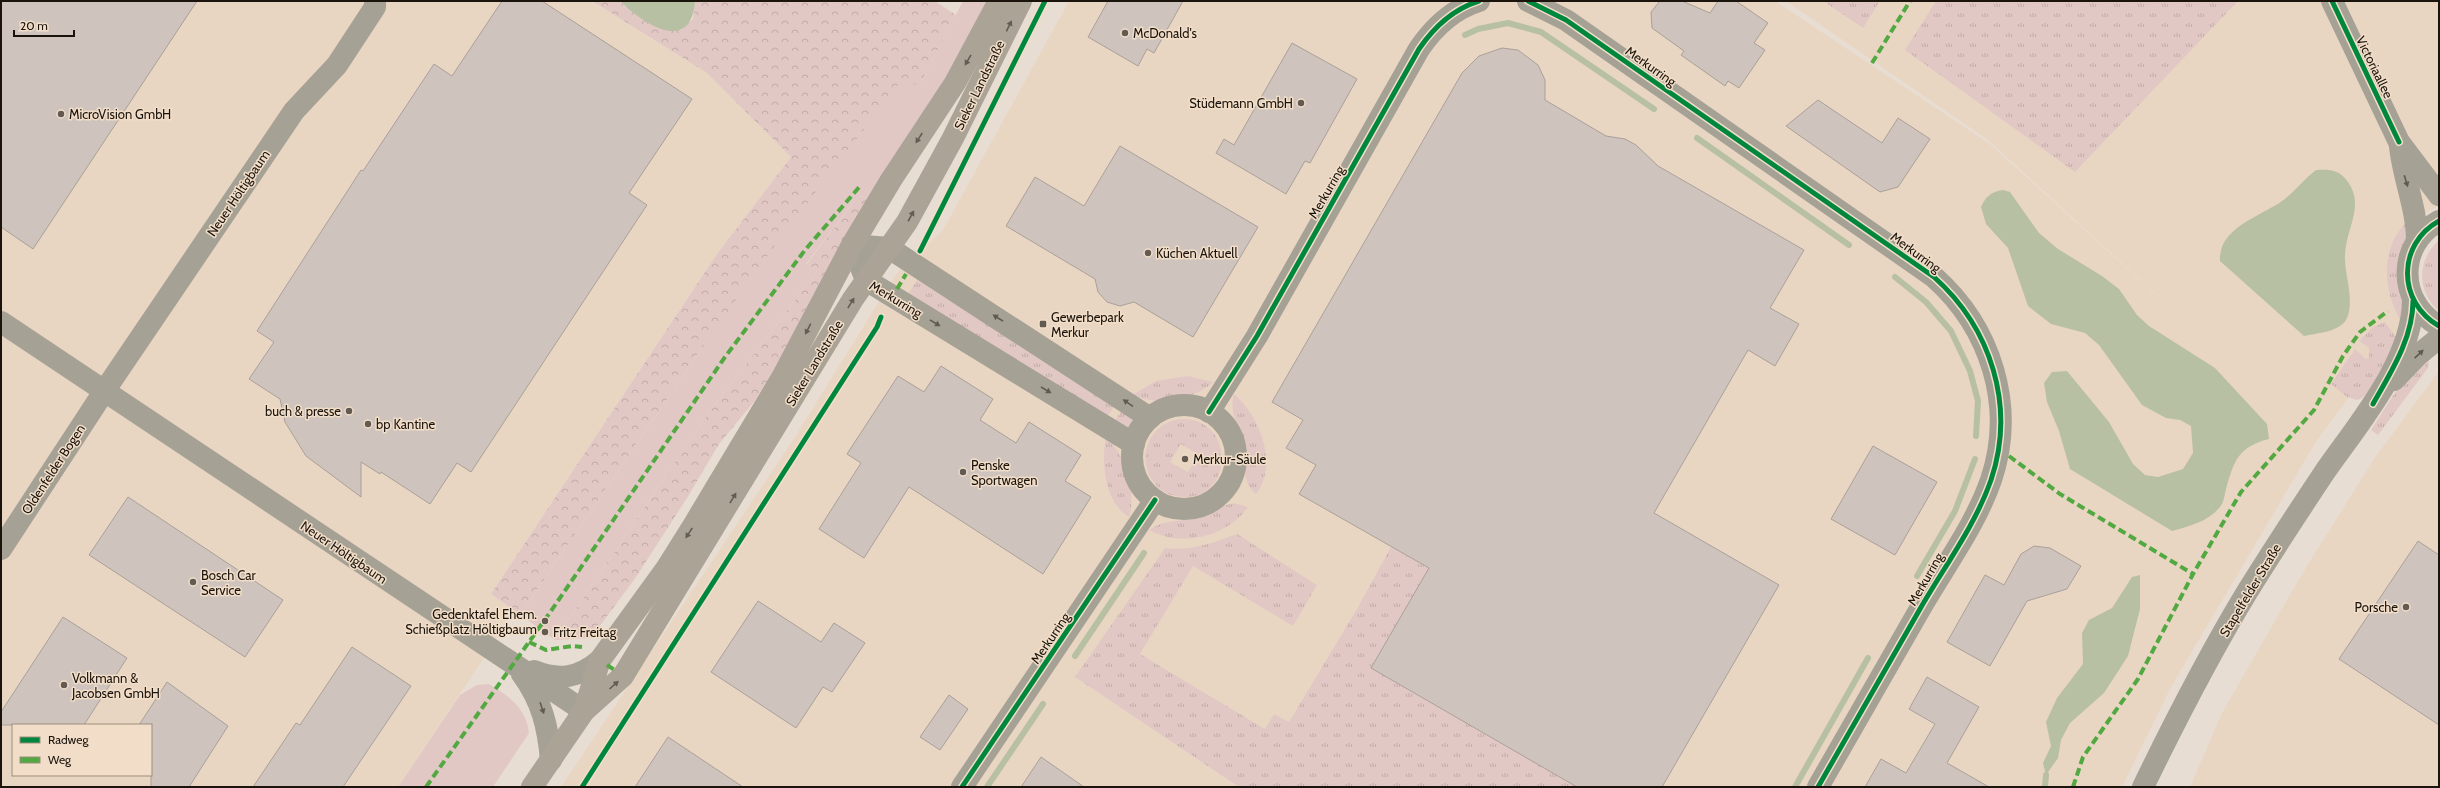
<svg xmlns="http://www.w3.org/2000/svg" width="2440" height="788" viewBox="0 0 2440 788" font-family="Cabin,sans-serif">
<defs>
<pattern id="grass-tufts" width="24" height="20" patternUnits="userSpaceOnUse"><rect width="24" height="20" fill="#e2c8c5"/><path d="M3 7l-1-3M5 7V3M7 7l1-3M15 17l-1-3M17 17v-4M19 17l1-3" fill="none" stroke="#c1aba8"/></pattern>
<pattern id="forest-crowns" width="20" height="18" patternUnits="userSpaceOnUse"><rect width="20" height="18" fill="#e2c8c5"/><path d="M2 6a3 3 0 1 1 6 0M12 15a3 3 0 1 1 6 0" fill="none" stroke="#c1aba8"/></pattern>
</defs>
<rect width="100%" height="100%" fill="#e8ddd2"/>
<!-- built -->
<g fill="#e9d6c2" fill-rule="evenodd">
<path d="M1,1H592L707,73L791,157L717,254L491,594L515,611L398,787H1ZM13,725H151V775H13Z"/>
<path d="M1069,1H1775L1990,144L2218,351L1988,140L1786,1H2439V206L2417,217L2394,250L2402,308L2399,325L2394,337L2317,440L2171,687L2122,787H561L795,437L896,274L943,230Z"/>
<path d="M2439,371V787H2190L2222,713L2302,574L2374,459Z"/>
</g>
<!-- grass -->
<g fill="url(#grass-tufts)" fill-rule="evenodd">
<path d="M1823,1H1880L1863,28Z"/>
<path d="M1936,1H2238L2075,172L1905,50Z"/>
<path d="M2409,220L2400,290L2404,307L2403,325C2383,294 2378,247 2409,220Z"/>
<path d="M2439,240V311C2416,291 2417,260 2439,240Z"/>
<path d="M917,280L1116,404L1106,418L907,296Z"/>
<path d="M2385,322L2398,340C2390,354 2372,397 2357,400L2347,397L2331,384L2355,349L2366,359L2369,357V348L2359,341L2373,327Z"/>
<path d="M2429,359L2428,368L2378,435L2371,430L2401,383Z"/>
<path d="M1187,376L1213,382C1195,400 1155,406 1132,395L1156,381Z"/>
<path d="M1234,394C1260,416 1279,465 1256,494C1240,482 1247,462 1244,445C1240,427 1228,414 1234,394Z"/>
<path d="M1123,408L1135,420L1134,425L1130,430L1113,424Z"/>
<path d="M1181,419C1233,417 1236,494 1187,497C1136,499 1130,425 1181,419ZM1181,444L1198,454L1188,472L1170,462Z"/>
<path d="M1106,437C1124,451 1137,495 1129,517C1104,502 1101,463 1106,437Z"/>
<path d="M1234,503L1248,507C1227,537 1181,548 1149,530C1169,517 1183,523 1202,516C1214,512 1221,505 1234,503Z"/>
<path d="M1237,534L1317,585L1293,626L1193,566L1140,654L1265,729L1274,714L1289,722L1357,609L1391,547L1429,568L1371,668L1577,787H1239L1075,677L1165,548C1191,551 1213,543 1237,534Z"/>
</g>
<!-- forest -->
<g fill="url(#forest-crowns)">
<path d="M592,1H620L626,7L681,30L693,19L695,1H935L956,15L920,84L702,348L520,615L491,594L717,254L791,157L707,73Z"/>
<path d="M859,195L868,199L832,260L780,361L753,403L719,444L687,498L636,577L591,638L555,640L702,422L817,271L806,265Z"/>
</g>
<!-- green -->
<g fill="#e2c8c5">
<path d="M963,1H987L948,74L868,199L859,195L806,264L817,271L702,422L555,640L520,615L702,348L776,244L898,85L920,84Z"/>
<path d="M489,684C509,696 526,708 529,733L493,787H398L460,695L477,685Z"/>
</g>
<!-- water -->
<g fill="#b8c0a3">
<path d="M620,1H695C691,56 642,23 620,1Z"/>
<path d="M2316,170C2330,169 2340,170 2348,182C2365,206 2346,228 2345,255C2344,274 2355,299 2347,318C2341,332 2317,333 2304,336L2220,261C2218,226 2264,216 2286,198C2297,189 2305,178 2316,170Z"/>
<path d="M2003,190L2010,192L2039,233L2058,249L2102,276L2119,289L2137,315L2149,326L2215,368L2267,424L2269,439C2238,447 2234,461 2226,489C2225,493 2224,500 2222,504C2211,521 2190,526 2172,531L2070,469L2059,431L2047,402L2044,383L2052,372L2067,371L2109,422L2133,464L2145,475L2158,477L2183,469L2193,453L2191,426L2180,420L2166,418L2142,405L2099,345L2085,333L2051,324L2028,306L2008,248L1986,224L1981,207C1986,196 1991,192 2003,190Z"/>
<path d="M2140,575V609L2128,656L2104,693L2070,723L2061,740L2058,758L2046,775L2043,763L2051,746L2046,722L2057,698L2083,664L2082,633L2089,620L2112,608L2132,577Z"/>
</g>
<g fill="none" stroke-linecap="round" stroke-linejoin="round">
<!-- stream -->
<g stroke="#b8c0a3" stroke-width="6">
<path d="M1465,35L1478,29L1508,23L1541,32L1654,109"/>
<path d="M1697,138L1849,245"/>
<path d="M1895,277L1926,302L1951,331L1970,371L1978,401L1976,436"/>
<path d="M1917,576L1955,511L1975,459"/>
<path d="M1075,656L1144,553"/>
<path d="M987,787L1043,704"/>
<path d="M1795,787L1868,658"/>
<path d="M2045,787L2046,775"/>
</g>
</g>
<!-- building -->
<g fill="#cec4bd" stroke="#aaa099">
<path d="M1,1H197L33,249L1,227Z"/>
<path d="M502,1H542L692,99L629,193L647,205L471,472L457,463L430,504L381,472L380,474L361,462V497L306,456L285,422L280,399L249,379L274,342L257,331L361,170L363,171L434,64L452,76Z"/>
<path d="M1108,1H1183L1154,53L1147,49L1138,66L1088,37Z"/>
<path d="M1660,1H1682L1710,13L1718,1H1736L1768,23L1754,43L1765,50L1739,88L1728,81L1725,86L1681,55L1684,51L1652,28L1651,12Z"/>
<path d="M1292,43L1357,79L1310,163L1305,161L1286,194L1216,153L1224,139L1234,145Z"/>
<path d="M1502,48L1518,50L1538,65L1545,80V100L1606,136L1625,139L1636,145L1658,166L1804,250L1770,308L1799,324L1775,366L1748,350L1654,513L1779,585L1662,787H1577L1371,668L1429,568L1299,494L1316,465L1286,448L1303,420L1272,402L1462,73L1479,56Z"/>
<path d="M1818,100L1882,143L1898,118L1930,139L1898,187L1880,192L1786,126Z"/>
<path d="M1120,146L1258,227L1193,337L1134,302L1120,306L1107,302L1098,292L1095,279L1006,226L1035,177L1084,206Z"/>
<path d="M941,366L993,399L980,420L1016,443L1029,422L1081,455L1065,481L1091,497L1043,574L909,487L864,558L819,529L861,463L847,454L898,376L924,392Z"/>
<path d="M1873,446L1937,482L1895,555L1831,519Z"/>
<path d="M128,497L283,600L245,657L89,555Z"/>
<path d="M2418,541L2439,555V725L2339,659Z"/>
<path d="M2034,546L2050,548L2081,566L2067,589L2027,601L1990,666L1947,642L1985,575L2004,585L2021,554Z"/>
<path d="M758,601L821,642L834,623L865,643L832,692L823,687L796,728L711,672Z"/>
<path d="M63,617L127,658L84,725H1V712Z"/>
<path d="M352,647L411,686L343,787H253L296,723L300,725Z"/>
<path d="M1927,677L1979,707L1947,763L1989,787H1865L1881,759L1906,773L1935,724L1909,709Z"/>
<path d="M167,682L228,726L189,787H151V725H139Z"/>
<path d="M949,695L968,709L940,750L920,737Z"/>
<path d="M668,737L743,787H635Z"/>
<path d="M1041,757L1084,787H1021Z"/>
</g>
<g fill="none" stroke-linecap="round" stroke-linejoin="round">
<!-- minor -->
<g stroke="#a6a195" stroke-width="22">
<path d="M1528,1L1566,20L1934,277C1991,328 2016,406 1991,480C1975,526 1944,567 1920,609C1886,668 1852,728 1818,787"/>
<path d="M2332,1L2399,142L2439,195"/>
<path d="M2400,146C2403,178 2417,208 2417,241"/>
<path d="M2439,221C2397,244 2397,302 2439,326"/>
<path d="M1,322L584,711"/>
<path d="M2394,380L2418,355L2439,338"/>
<circle cx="1184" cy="457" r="52"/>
<path d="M1209,412L1257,336L1419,49C1434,27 1453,9 1479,1"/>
<path d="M1134,444L866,280L852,245L889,248L1150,418"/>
<path d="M1,549L105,390L294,111L337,65L375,7V1"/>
<path d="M534,671C559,681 579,678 600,660"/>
<path d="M522,674C542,701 548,727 551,760"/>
<path d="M962,787L1155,500"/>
<path d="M2143,787C2175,721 2209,655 2247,592C2272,552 2298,512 2324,473C2358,424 2412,362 2413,301"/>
</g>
<!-- major -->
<g stroke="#aaa396" stroke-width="22">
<path d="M584,711L600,660L666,569L693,526L783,376L852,245L891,180L955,83L999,1"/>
<path d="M532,787L584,711L623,676L853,299L907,222L953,138L1021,1"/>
</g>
<!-- quiet -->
<g stroke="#52a841" stroke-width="4" stroke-dasharray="8 4" stroke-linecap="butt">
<path d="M1872,63L1910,1"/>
<path d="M897,289L906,274"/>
<path d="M2009,456L2060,494L2193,574"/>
<path d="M529,642L546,650L572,646L582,647"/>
<path d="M607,665L616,671"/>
<path d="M426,787L551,611L725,357L805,250L861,185"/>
<path d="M2073,787L2083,757L2138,679L2193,574L2241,492L2314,410L2343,356L2360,332L2388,311"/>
</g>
<!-- cycleway casing -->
<g stroke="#f2dec8" stroke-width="8">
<g id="cycleway">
<path d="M1528,1L1566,20L1934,277C1991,328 2016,406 1991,480C1975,526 1944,567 1920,609C1886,668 1852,728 1818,787"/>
<path d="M2332,1L2399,142"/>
<path d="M2439,221C2397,244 2397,302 2439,326"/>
<path d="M920,251L1045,1"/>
<path d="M2373,404C2391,372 2413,338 2413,301"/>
<path d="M1209,412L1257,336L1419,49C1434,27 1453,9 1479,1"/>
<path d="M582,787L877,327L881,317"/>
<path d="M962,787L1155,500"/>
</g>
</g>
<!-- cycleway -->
<use href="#cycleway" stroke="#00873e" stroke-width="5"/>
</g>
<!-- one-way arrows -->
<defs><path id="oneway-solid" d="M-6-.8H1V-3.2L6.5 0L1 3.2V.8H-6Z"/></defs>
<g fill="#625c52">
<use href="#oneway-solid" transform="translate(1009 26) rotate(-64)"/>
<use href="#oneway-solid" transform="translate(968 60) rotate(120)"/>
<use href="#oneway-solid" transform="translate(919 138) rotate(123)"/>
<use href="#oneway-solid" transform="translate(911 216) rotate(-61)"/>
<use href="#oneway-solid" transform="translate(851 303) rotate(-58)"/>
<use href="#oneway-solid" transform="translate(808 329) rotate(117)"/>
<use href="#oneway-solid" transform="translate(733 498) rotate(-59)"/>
<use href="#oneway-solid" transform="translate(689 533) rotate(123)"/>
<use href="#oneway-solid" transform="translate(614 685) rotate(-42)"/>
</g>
<g fill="#605a51">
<use href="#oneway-solid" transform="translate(2406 181) rotate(73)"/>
<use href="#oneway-solid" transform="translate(998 318) rotate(-148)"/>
<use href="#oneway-solid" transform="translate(935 323) rotate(31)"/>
<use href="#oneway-solid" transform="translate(2419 354) rotate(-43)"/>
<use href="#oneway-solid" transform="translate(1046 390) rotate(31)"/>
<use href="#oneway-solid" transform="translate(1128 403) rotate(-146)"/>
<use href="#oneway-solid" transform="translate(542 708) rotate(71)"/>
</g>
<!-- markers -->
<g fill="#635a52" stroke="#f2dec8" stroke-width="1.5">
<circle cx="1125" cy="33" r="4"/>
<circle cx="1301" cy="103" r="4"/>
<circle cx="61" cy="114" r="4"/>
<circle cx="1148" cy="253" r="4"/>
<rect x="1039" y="320" width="8" height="8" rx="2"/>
<circle cx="349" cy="411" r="4"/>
<circle cx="368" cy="424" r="4"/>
<circle cx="1185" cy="459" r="4"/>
<circle cx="963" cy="472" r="4"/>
<circle cx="193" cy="582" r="4"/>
<circle cx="2406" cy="607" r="4"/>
<circle cx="545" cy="621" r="4"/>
<circle cx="545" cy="632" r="4"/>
<circle cx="64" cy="685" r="4"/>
</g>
<g text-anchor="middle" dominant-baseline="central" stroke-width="3" stroke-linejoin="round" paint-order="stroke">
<!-- poi labels -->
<g font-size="13" fill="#1b140d" stroke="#f2dec8" text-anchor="start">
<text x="1133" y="33">McDonald's</text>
<text x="1293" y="103" text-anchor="end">Stüdemann GmbH</text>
<text x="69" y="114">MicroVision GmbH</text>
<text x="1156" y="253">Küchen Aktuell</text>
<text x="1051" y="317">Gewerbepark<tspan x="1051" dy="15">Merkur</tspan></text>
<text x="341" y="411" text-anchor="end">buch &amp; presse</text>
<text x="376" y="424">bp Kantine</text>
<text x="1193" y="459">Merkur-Säule</text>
<text x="971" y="465">Penske<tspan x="971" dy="15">Sportwagen</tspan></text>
<text x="201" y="575">Bosch Car<tspan x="201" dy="15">Service</tspan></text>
<text x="2398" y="607" text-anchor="end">Porsche</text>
<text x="537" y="614" text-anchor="end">Gedenktafel Ehem.<tspan x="537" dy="15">Schießplatz Höltigbaum</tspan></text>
<text x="553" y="632">Fritz Freitag</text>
<text x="72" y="678">Volkmann &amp;<tspan x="72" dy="15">Jacobsen GmbH</tspan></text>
</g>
<!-- street labels -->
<g font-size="13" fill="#1b140d" stroke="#f2dec8">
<text transform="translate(1651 66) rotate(35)">Merkurring</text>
<text transform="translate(2375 67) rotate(64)">Victoriaallee</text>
<text transform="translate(979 85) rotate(-64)">Sieker Landstraße</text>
<text transform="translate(1326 192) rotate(-60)">Merkurring</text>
<text transform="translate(238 193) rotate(-56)">Neuer Höltigbaum</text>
<text transform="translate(1916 252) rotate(36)">Merkurring</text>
<text transform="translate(896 299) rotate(31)">Merkurring</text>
<text transform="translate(814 363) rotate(-59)">Sieker Landstraße</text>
<text transform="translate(53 469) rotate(-57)">Oldenfelder Bogen</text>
<text transform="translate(344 552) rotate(34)">Neuer Höltigbaum</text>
<text transform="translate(1925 579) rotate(-60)">Merkurring</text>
<text transform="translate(2250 590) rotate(-59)">Stapelfelder Straße</text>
<text transform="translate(1050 638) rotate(-56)">Merkurring</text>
</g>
</g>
<!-- border -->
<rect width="2440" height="788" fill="none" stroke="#1b140d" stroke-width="4"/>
<!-- legend -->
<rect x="12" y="724" width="140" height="52" fill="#f2dec8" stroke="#9c8d7d"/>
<rect x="20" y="737" width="20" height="6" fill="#00873e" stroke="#9c8d7d"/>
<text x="48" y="744" font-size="12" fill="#1b140d">Radweg</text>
<rect x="20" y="757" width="20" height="6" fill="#52a841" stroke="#9c8d7d"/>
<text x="48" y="764" font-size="12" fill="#1b140d">Weg</text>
<!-- scale -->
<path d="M14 30v6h60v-6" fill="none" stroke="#1b140d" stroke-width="2"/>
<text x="20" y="30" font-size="12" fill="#1b140d" stroke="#f2dec8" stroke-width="3" paint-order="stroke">20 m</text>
</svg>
